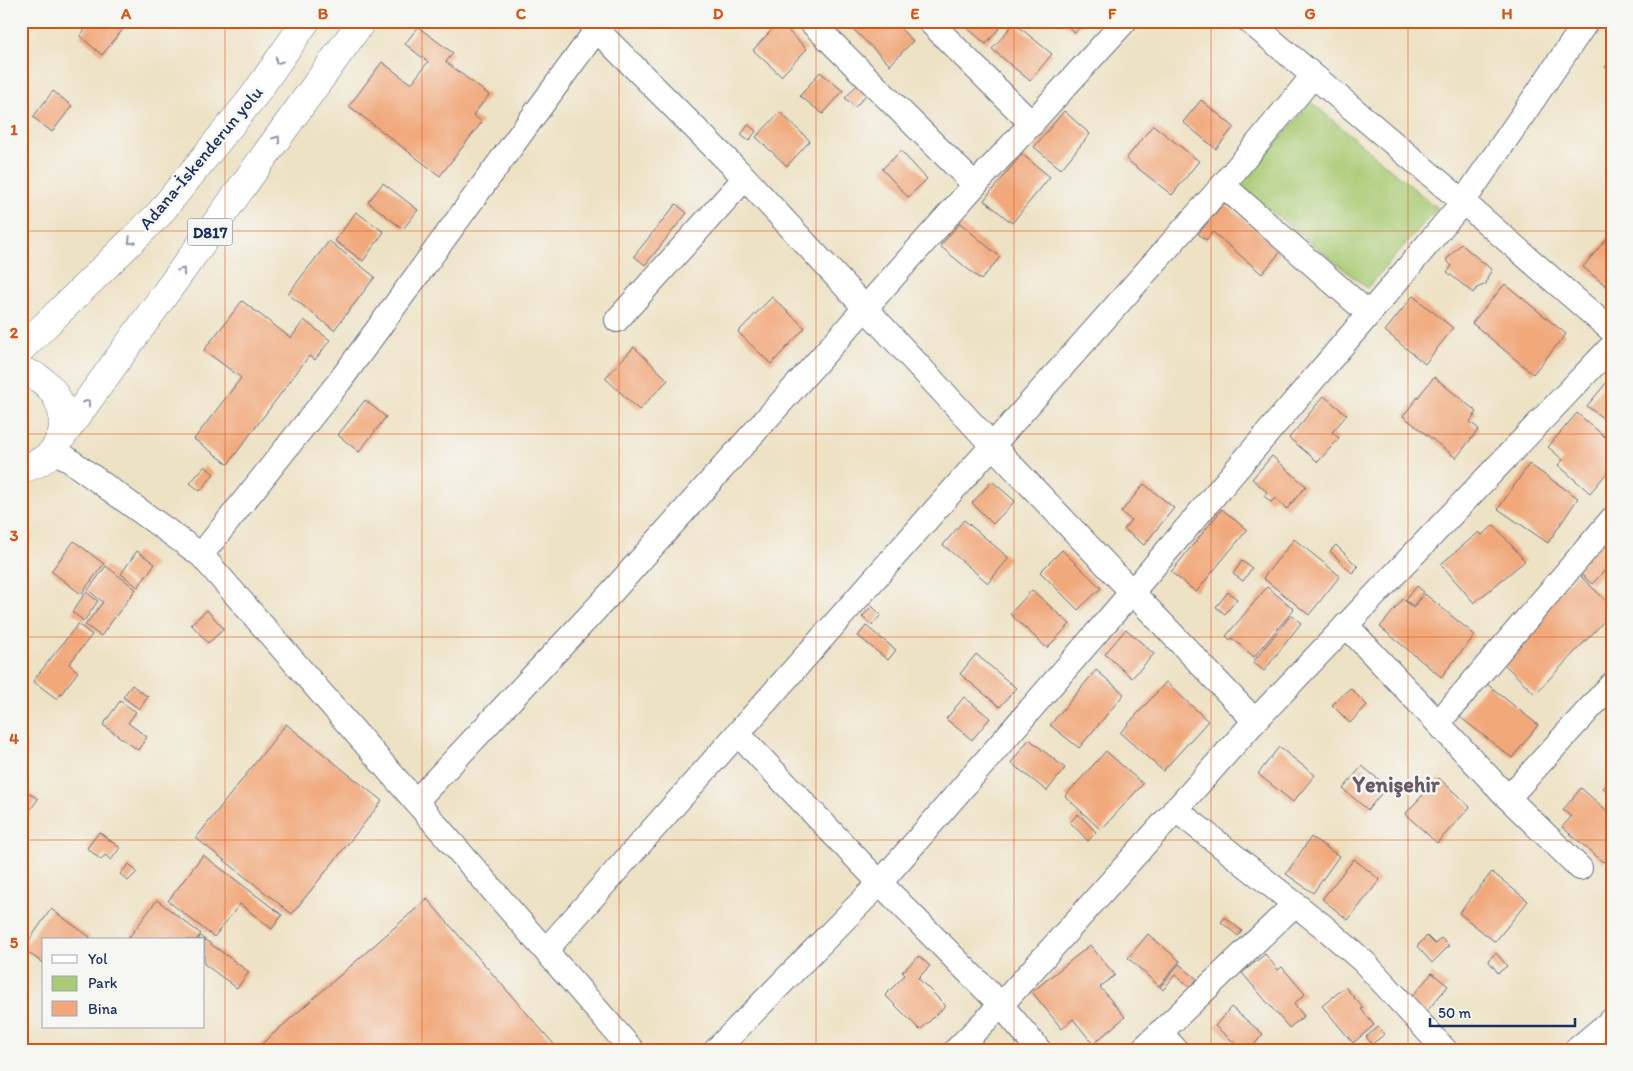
<svg xmlns="http://www.w3.org/2000/svg" width="1633" height="1071" viewBox="0 0 1633 1071" font-family="Itim,sans-serif">
<rect width="100%" height="100%" fill="#f6f6f2"/>
<filter id="ink" filterUnits="userSpaceOnUse"><feTurbulence type="fractalNoise" baseFrequency=".02" numOctaves="2"/><feDisplacementMap in="SourceGraphic" scale="10" xChannelSelector="R" yChannelSelector="G"/><feConvolveMatrix kernelMatrix="1 2 1 2 8 2 1 2 1" color-interpolation-filters="sRGB"/></filter>
<filter id="wash" filterUnits="userSpaceOnUse"><feTurbulence type="fractalNoise" baseFrequency=".0096" numOctaves="4" result="noise"/><feDisplacementMap in="SourceGraphic" scale="20" xChannelSelector="R" yChannelSelector="G"/><feGaussianBlur stdDeviation="1.12" result="paint"/><feColorMatrix in="noise" values="0 0 0 0 0 0 0 0 0 0 0 0 0 0 0 0 0 1.4 0 .05"/><feComposite in="paint" operator="in"/></filter>
<g filter="url(#wash)">
<rect width="100%" height="100%" fill="#eee2c5"/>
<!-- green -->
<path fill="#a9cb73" stroke="#627d68" d="M1311,102L1437,208L1367,288L1240,186Z"/>
<g id="blocks">
<!-- building -->
<g fill="#f1a97b">
<path d="M92,21H116L124,28L102,55L80,36Z"/>
<path d="M852,21H893L913,41L890,65L849,25Z"/>
<path d="M973,21H1005L986,44L967,28Z"/>
<path d="M1061,21H1084L1075,33Z"/>
<path d="M779,22L807,49L781,76L753,50Z"/>
<path d="M1014,23L1052,54L1030,81L992,49Z"/>
<path d="M418,27L453,53L446,62L489,95L473,115L482,122L440,176L349,106L382,62L411,84L428,62L405,44Z"/>
<path d="M1612,59V72L1605,67Z"/>
<path d="M820,72L843,91L823,114L800,96Z"/>
<path d="M857,85L867,94L855,107L845,98Z"/>
<path d="M53,91L72,106L52,132L33,117Z"/>
<path d="M1201,100L1234,127L1216,149L1183,122Z"/>
<path d="M1064,111L1090,134L1061,169L1034,147Z"/>
<path d="M780,112L810,141L787,166L756,137Z"/>
<path d="M748,125L756,131L749,141L741,135Z"/>
<path d="M1153,125L1199,161L1172,195L1126,159Z"/>
<path d="M901,151L927,179L908,197L882,169Z"/>
<path d="M1022,154L1050,177L1012,223L984,200Z"/>
<path d="M383,183L418,210L403,229L368,202Z"/>
<path d="M1224,203L1281,251L1262,274L1213,232L1206,240L1198,234Z"/>
<path d="M676,204L687,213L645,265L634,256Z"/>
<path d="M356,212L384,232L363,261L335,241Z"/>
<path d="M960,223L1000,257L981,280L940,246Z"/>
<path d="M1612,232V291L1583,267Z"/>
<path d="M329,241L375,277L334,330L288,294Z"/>
<path d="M1461,244L1492,270L1488,276L1486,284L1477,288L1473,293L1447,272L1452,266L1446,260Z"/>
<path d="M1505,284L1566,334L1533,374L1472,323Z"/>
<path d="M1413,296L1453,328L1425,364L1385,331Z"/>
<path d="M772,297L805,328L771,364L738,332Z"/>
<path d="M242,301L291,338L304,320L330,340L315,360L309,356L228,464L194,439L241,378L204,350Z"/>
<path d="M634,347L668,380L639,410L605,378Z"/>
<path d="M1612,376V425L1587,406Z"/>
<path d="M1434,377L1477,412L1470,422L1479,429L1456,458L1403,416Z"/>
<path d="M1324,396L1347,415L1332,432L1339,438L1318,462L1289,438Z"/>
<path d="M365,400L386,417L359,452L338,435Z"/>
<path d="M1577,413L1612,443V467L1590,493L1558,465L1563,460L1548,447Z"/>
<path d="M1272,456L1306,486L1287,509L1275,498L1271,502L1264,496L1267,492L1252,479Z"/>
<path d="M1529,464L1578,498L1548,543L1498,509Z"/>
<path d="M205,466L214,474L200,491L190,483Z"/>
<path d="M992,481L1015,501L993,524L972,503Z"/>
<path d="M1144,484L1174,508L1144,545L1124,529L1131,520L1121,512Z"/>
<path d="M1222,509L1247,530L1196,592L1171,572Z"/>
<path d="M964,520L1009,558L988,583L943,545Z"/>
<path d="M1494,525L1525,561L1474,603L1441,564L1479,532L1482,535Z"/>
<path d="M1612,530V576L1605,570L1592,584L1576,570Z"/>
<path d="M1294,539L1340,576L1309,615L1263,578Z"/>
<path d="M74,541L104,564L81,594L51,571Z"/>
<path d="M1336,545L1358,567L1352,573L1330,551Z"/>
<path d="M1062,550L1101,588L1078,610L1040,572Z"/>
<path d="M137,551L155,564L138,587L121,574Z"/>
<path d="M1242,561L1252,568L1243,581L1233,574Z"/>
<path d="M106,566L136,589L101,636L85,625L103,602L88,590Z"/>
<path d="M1577,573L1612,606V613L1535,694L1504,664L1515,652L1508,646Z"/>
<path d="M1417,586L1424,592L1413,606L1405,600Z"/>
<path d="M1267,587L1294,609L1254,657L1232,638L1230,640L1226,636Z"/>
<path d="M1032,590L1070,624L1047,648L1010,614Z"/>
<path d="M86,592L98,601L84,621L72,612Z"/>
<path d="M1228,592L1237,599L1225,614L1216,607Z"/>
<path d="M1425,594L1475,635L1441,677L1380,627L1403,599L1413,608Z"/>
<path d="M872,606L881,615L872,625L862,617Z"/>
<path d="M207,610L224,629L208,643L191,624Z"/>
<path d="M1291,615L1301,623L1264,671L1253,662Z"/>
<path d="M78,624L92,635L69,664L78,672L57,699L33,681Z"/>
<path d="M866,626L896,650L888,660L858,636Z"/>
<path d="M1126,629L1154,654L1132,678L1105,654Z"/>
<path d="M976,654L1016,688L1000,707L960,674Z"/>
<path d="M1096,670L1124,694L1079,748L1050,725Z"/>
<path d="M1166,682L1208,721L1163,771L1120,733Z"/>
<path d="M1487,684L1538,725L1512,758L1460,717Z"/>
<path d="M132,685L148,697L139,709L123,697Z"/>
<path d="M1350,688L1367,705L1350,723L1332,705Z"/>
<path d="M964,697L990,718L972,740L946,719Z"/>
<path d="M120,701L136,712L128,723L147,737L138,750L103,725Z"/>
<path d="M286,724L382,801L292,914L196,838Z"/>
<path d="M1029,739L1065,768L1047,791L1011,763Z"/>
<path d="M1279,747L1315,775L1293,802L1258,774Z"/>
<path d="M1106,751L1143,784L1101,830L1065,796Z"/>
<path d="M1362,766L1387,786L1368,810L1343,789Z"/>
<path d="M1439,778L1470,807L1437,843L1405,814Z"/>
<path d="M1612,780V797L1603,788Z"/>
<path d="M21,788L38,799L21,823Z"/>
<path d="M1581,788L1612,815V853L1603,862L1562,827L1571,817L1563,810Z"/>
<path d="M1078,814L1096,832L1088,841L1070,822Z"/>
<path d="M99,832L120,848L111,860L105,855L101,860L87,848Z"/>
<path d="M1311,837L1339,856L1313,893L1286,874Z"/>
<path d="M203,855L282,915L272,929L240,904L214,937L168,901Z"/>
<path d="M1354,859L1380,880L1348,920L1322,899Z"/>
<path d="M129,864L137,872L128,881L120,874Z"/>
<path d="M1492,872L1528,901L1495,942L1459,913Z"/>
<path d="M427,899L559,1050H258L257,1048Z"/>
<path d="M157,900L201,934L196,940H127Z"/>
<path d="M51,909L90,937L88,940H44V964L23,949Z"/>
<path d="M1225,917L1242,931L1238,936L1221,922Z"/>
<path d="M1148,934L1180,961L1159,986L1128,958Z"/>
<path d="M200,936L249,972L237,988L204,964V940H198Z"/>
<path d="M1427,936L1435,944L1441,938L1449,946L1432,963L1417,946Z"/>
<path d="M1090,945L1115,975L1100,987L1125,1017L1093,1044L1073,1019L1062,1029L1032,992Z"/>
<path d="M1496,953L1507,966L1498,973L1488,960Z"/>
<path d="M1265,954L1278,970L1282,967L1305,994L1294,1004L1304,1016L1289,1028L1242,973Z"/>
<path d="M919,956L930,966L918,978L946,1006L920,1030L885,995L905,975L902,972Z"/>
<path d="M1179,964L1197,979L1190,987L1175,975L1163,990L1160,987Z"/>
<path d="M1432,973L1448,986L1421,1018L1405,1004Z"/>
<path d="M1345,987L1363,1008L1361,1009L1374,1025L1353,1043L1322,1006Z"/>
<path d="M1231,1007L1263,1034L1250,1050H1243L1215,1026Z"/>
<path d="M1378,1027L1385,1034L1372,1044L1366,1037Z"/>
</g>
</g>
</g>
<g filter="url(#ink)">
<use href="#blocks" fill-opacity="0" stroke="#656e82" stroke-width="1"/>
<g fill="none" stroke-linecap="round" stroke-linejoin="round">
<!-- street casing -->
<g stroke="#656e82" stroke-width="26">
<g id="street">
<path d="M810,21L975,185"/>
<path d="M929,21L1032,124"/>
<path d="M1249,21L1463,202L1612,331"/>
<path d="M596,29L745,178L993,446L1255,721"/>
<path d="M1223,185L1369,314"/>
<path d="M617,320L745,178"/>
<path d="M54,449L201,555L632,1050"/>
<path d="M201,555L339,382L603,21"/>
<path d="M1346,625L1508,798L1580,868"/>
<path d="M1438,723L1612,519"/>
<path d="M738,734L880,883L1001,1005L1039,1050"/>
<path d="M1508,798L1612,684"/>
<path d="M416,801L610,594L975,185L1125,21"/>
<path d="M1175,809L1324,927L1364,962L1445,1050"/>
<path d="M546,950L1223,185L1313,76"/>
<path d="M1160,1032L1176,1050"/>
<path d="M716,1050L880,883L1132,592L1369,314L1463,202L1587,21"/>
<path d="M956,1050L1001,1005L1255,721L1612,346"/>
<path d="M1142,1050L1294,905"/>
<path d="M1576,1050L1612,1020"/>
</g>
</g>
<!-- highway casing -->
<g stroke="#656e82" stroke-width="29">
<g id="highway">
<path d="M21,349L159,214L253,97L306,21"/>
<path d="M21,372C59,377 78,428 49,455C41,463 31,466 21,469"/>
<path d="M58,442L362,21"/>
</g>
</g>
<!-- street -->
<use href="#street" stroke="#fff" stroke-width="24"/>
<!-- highway -->
<use href="#highway" stroke="#fff" stroke-width="28"/>
</g>
<!-- one-way arrows -->
<defs><path id="oneway-chevron" d="M-2-3.5L2.5 0L-2 3.5" fill="none" stroke-width="1.6" stroke-linecap="round" stroke-linejoin="round" transform="scale(1.25)"/></defs>
<g stroke="#8d97ae">
<use href="#oneway-chevron" transform="translate(278 61) rotate(125)"/>
<use href="#oneway-chevron" transform="translate(277 139) rotate(-54)"/>
<use href="#oneway-chevron" transform="translate(131 241) rotate(136)"/>
<use href="#oneway-chevron" transform="translate(182 271) rotate(-54)"/>
<use href="#oneway-chevron" transform="translate(87 403) rotate(-54)"/>
</g>
</g>
<!-- grid -->
<path fill="none" stroke="#d45514" stroke-width="1" stroke-opacity="0.55" d="M225,21V1050M422,21V1050M619,21V1050M816,21V1050M1014,21V1050M1211,21V1050M1408,21V1050M21,231H1612M21,434H1612M21,637H1612M21,840H1612"/>
<g text-anchor="middle" dominant-baseline="central" stroke-width="5" stroke-linejoin="round" paint-order="stroke">
<!-- shield labels -->
<rect fill="#f6f6f2" stroke="#5d6b8a" stroke-width="1" x="187.5" y="218.5" width="45" height="27" rx="4"/>
<g font-size="16" font-weight="bold" fill="#1b2f5e">
<text x="210" y="232">D817</text>
</g>
<!-- street labels -->
<g font-size="18" fill="#1b2f5e" stroke="#f6f6f2">
<text transform="translate(201 158) rotate(-50)">Adana-İskenderun yolu</text>
</g>
<!-- district labels -->
<g font-size="22" font-weight="bold" fill="#665a68" stroke="#f6f6f2">
<text x="1396" y="784">Yenişehir</text>
</g>
</g>
<!-- margin -->
<rect width="1633" height="1071" fill="none" stroke="#f6f6f2" stroke-width="55"/>
<!-- legend -->
<rect x="42" y="938" width="162" height="90" fill="#f6f6f2" stroke="#9ea6b7"/>
<rect x="52" y="955" width="25" height="8" fill="#ffffff" stroke="#9ea6b7"/>
<text x="88" y="964" font-size="15" fill="#1b2f5e">Yol</text>
<rect x="52" y="976" width="25" height="15" fill="#a9cb73" stroke="#9ea6b7"/>
<text x="88" y="988" font-size="15" fill="#1b2f5e">Park</text>
<rect x="52" y="1001" width="25" height="15" fill="#f1a97b" stroke="#9ea6b7"/>
<text x="88" y="1014" font-size="15" fill="#1b2f5e">Bina</text>
<!-- scale -->
<path d="M1430 1018v8h145v-8" fill="none" stroke="#1b2f5e" stroke-width="2.5"/>
<text x="1438" y="1018" font-size="15" fill="#1b2f5e" stroke="#f6f6f2" stroke-width="4" paint-order="stroke">50 m</text>
<rect x="28" y="28" width="1578" height="1016" fill="none" stroke="#d45514" stroke-width="2"/>
<g font-size="16" text-anchor="middle" font-weight="bold" fill="#d45514">
<text x="126" y="19">A</text>
<text x="323" y="19">B</text>
<text x="521" y="19">C</text>
<text x="718" y="19">D</text>
<text x="915" y="19">E</text>
<text x="1112" y="19">F</text>
<text x="1310" y="19">G</text>
<text x="1507" y="19">H</text>
<text x="14" y="135">1</text>
<text x="14" y="338">2</text>
<text x="14" y="541">3</text>
<text x="14" y="744">4</text>
<text x="14" y="948">5</text>
</g>
</svg>
